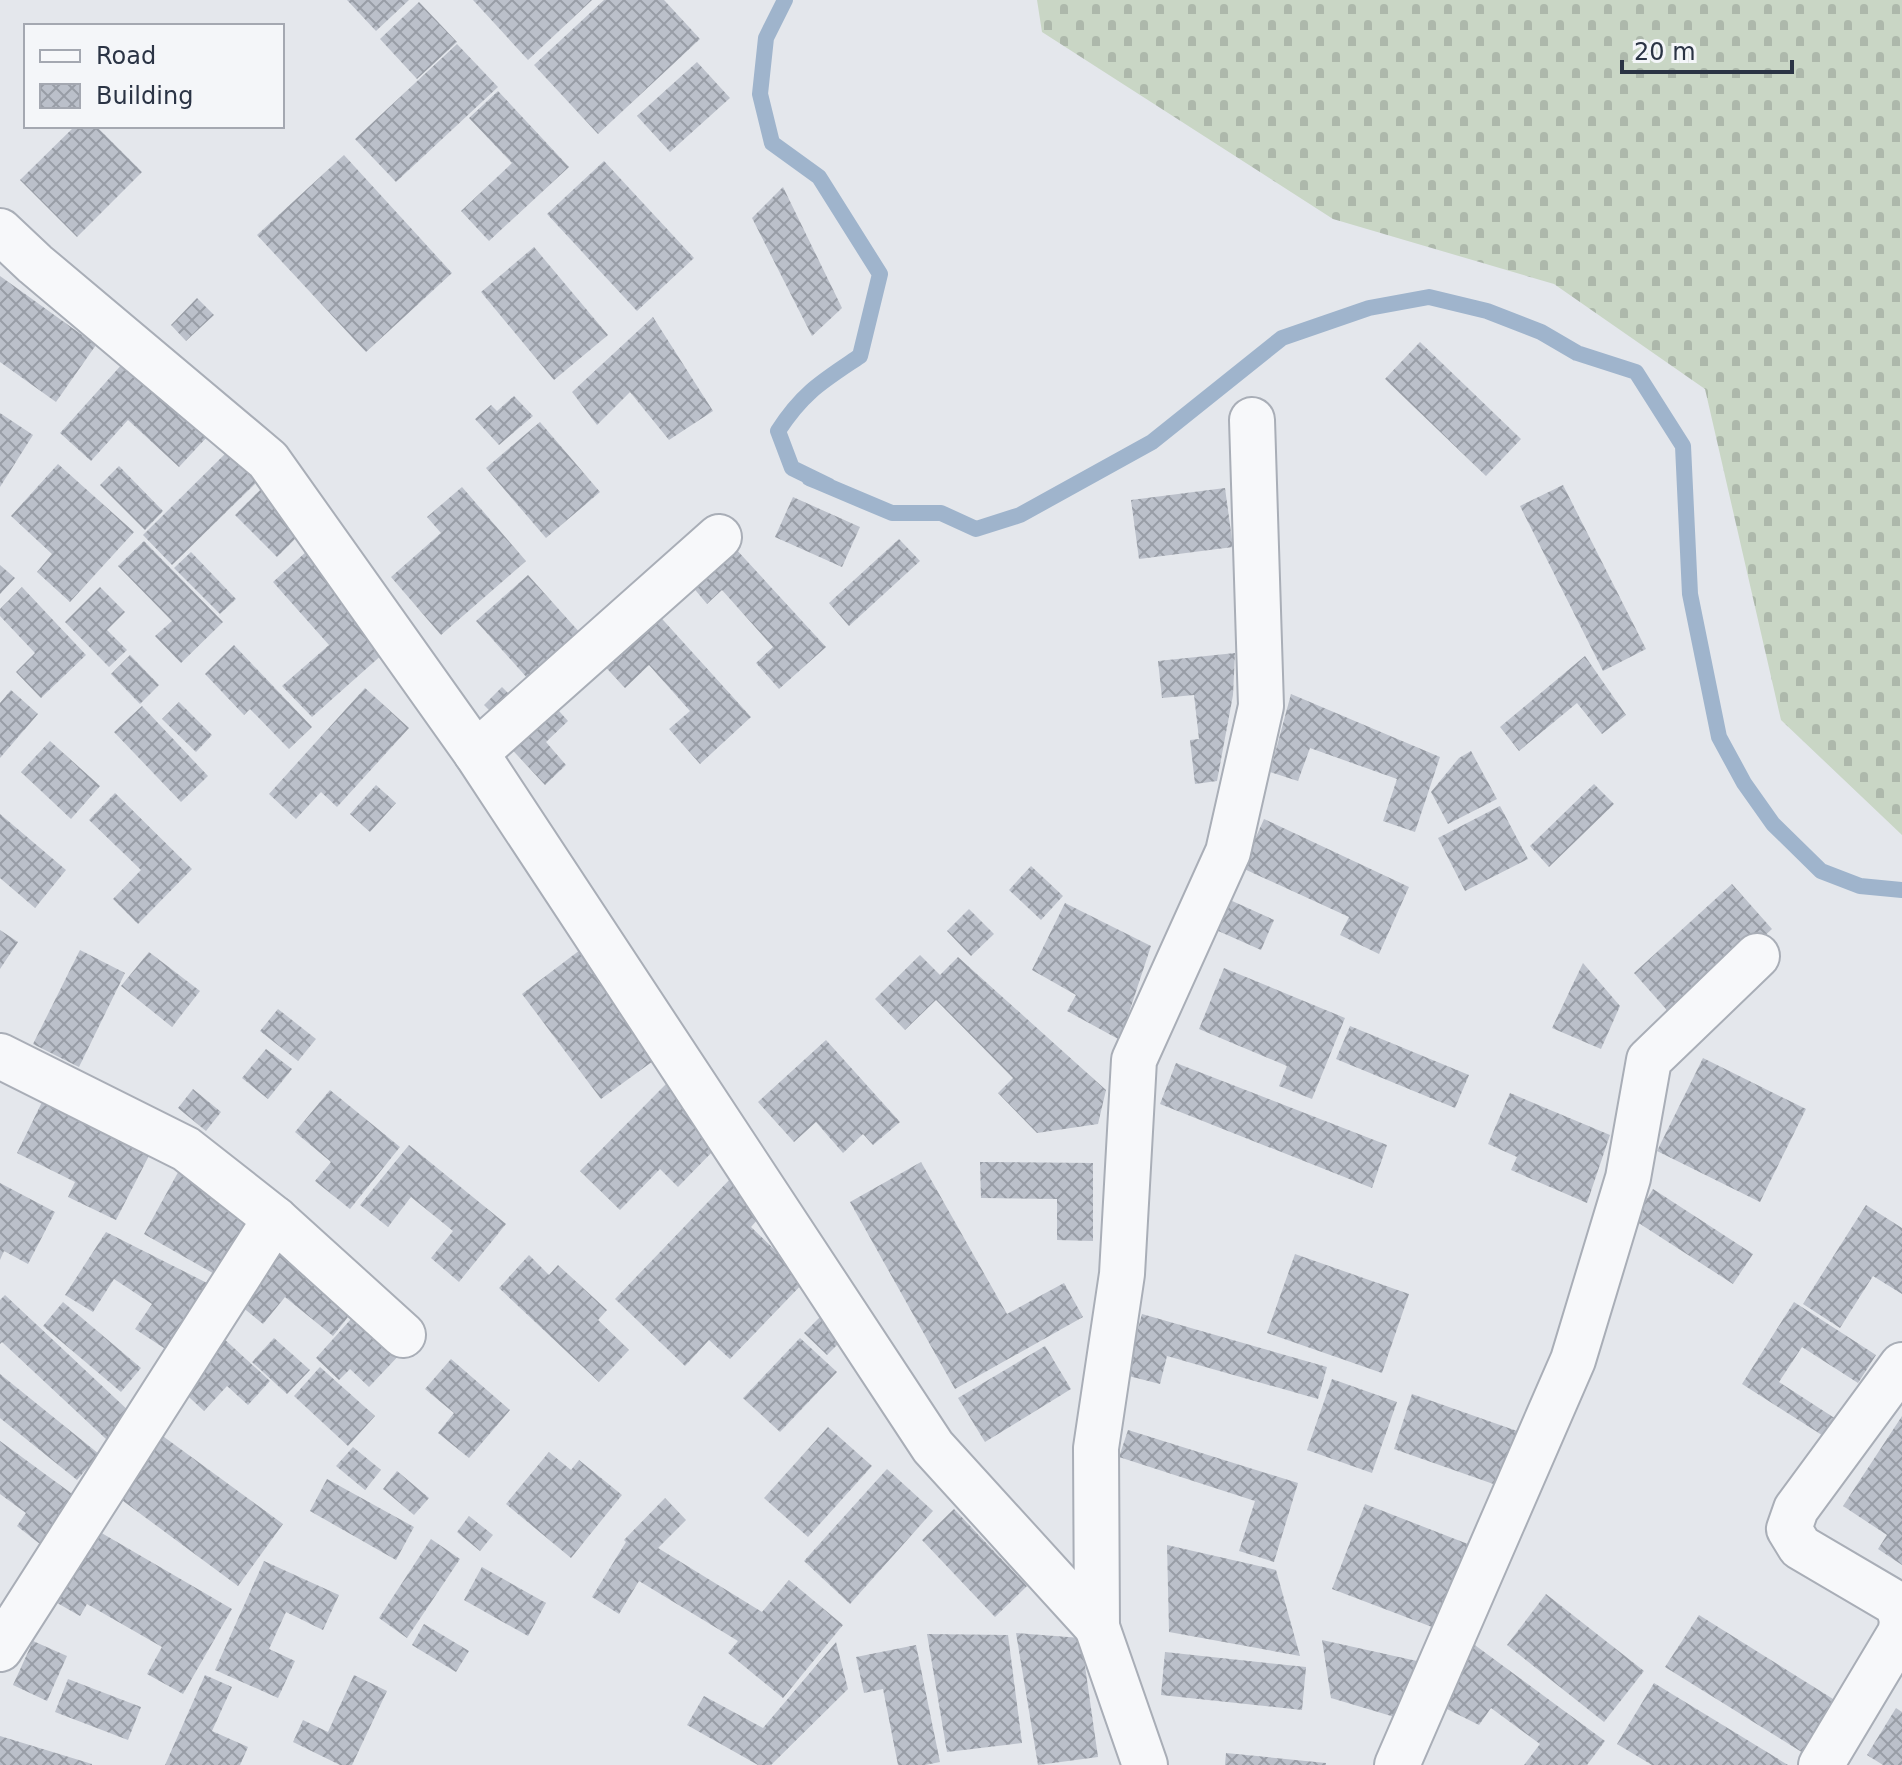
<svg xmlns="http://www.w3.org/2000/svg" width="1902" height="1765" viewBox="0 0 1902 1765" font-family="'DejaVu Sans',sans-serif">
<defs>
<pattern id="cemetery-stones" width="16" height="16" patternUnits="userSpaceOnUse" patternTransform="scale(2)"><rect width="16" height="16" fill="#c9d6c5"/><path d="M2 7V4a2 2 0 0 1 4 0v3zM10 15v-3a2 2 0 0 1 4 0v3z" fill="#adb8ab"/></pattern>
<pattern id="building-cross-hatch" width="8" height="8" patternUnits="userSpaceOnUse" patternTransform="scale(2)"><rect width="8" height="8" fill="#bbc0ca"/><path d="M0 0l8 8M0 8l8-8" fill="none" stroke="#989da6"/></pattern>
</defs>
<rect width="100%" height="100%" fill="#e4e7ec"/>
<!-- cemetery -->
<path fill="url(#cemetery-stones)" d="M1037,0H1902V835L1781,720L1705,389L1554,284L1333,219L1042,32Z"/>
<g fill="none" stroke-linecap="round" stroke-linejoin="round">
<!-- stream -->
<path stroke="#9fb4cc" stroke-width="16" d="M785,0L766,38L760,94L772,143L819,177L880,274L860,356C823,381 803,392 778,431L792,468L829,486L809,478L892,513H941L976,529L1020,515L1152,442L1282,338L1369,308L1429,297L1487,311L1541,332L1577,353L1636,372L1683,446L1690,594L1719,737L1744,783L1773,824L1821,871L1860,886L1902,890"/>
</g>
<!-- building -->
<g fill="url(#building-cross-hatch)">
<path d="M347,0H409L376,31Z"/>
<path d="M473,0H592L528,60Z"/>
<path d="M604,0H664L700,39L598,134L534,65Z"/>
<path d="M419,2L457,42L417,79L380,39Z"/>
<path d="M457,44L498,87L396,182L355,139Z"/>
<path d="M697,62L730,98L670,152L637,116Z"/>
<path d="M498,91L569,167L489,241L461,211L512,163L469,118Z"/>
<path d="M75,126H96L142,172L77,237L20,180Z"/>
<path d="M344,155L452,273L366,352L257,235Z"/>
<path d="M604,161L694,258L637,311L547,214Z"/>
<path d="M783,187L842,308L812,336L752,218Z"/>
<path d="M534,247L608,335L554,380L481,292Z"/>
<path d="M0,276L96,345L56,402L0,362Z"/>
<path d="M197,298L214,315L186,341L171,325Z"/>
<path d="M653,317L713,411L669,440L630,392L597,425L572,392Z"/>
<path d="M1420,342L1521,439L1486,476L1385,379Z"/>
<path d="M124,362L207,437L179,467L128,420L91,461L60,433Z"/>
<path d="M514,396L533,416L499,445L475,419L491,405L497,411Z"/>
<path d="M0,413L33,435L0,487Z"/>
<path d="M540,422L600,492L546,538L486,468Z"/>
<path d="M230,449L260,479L172,565L143,535Z"/>
<path d="M58,464L134,532L70,602L37,572L52,554L11,516Z"/>
<path d="M119,466L163,511L145,530L100,485Z"/>
<path d="M1563,485L1646,649L1603,671L1520,506Z"/>
<path d="M263,487L305,529L277,557L235,515Z"/>
<path d="M462,487L526,561L441,635L391,577L441,533L427,517Z"/>
<path d="M1225,488L1233,547L1139,559L1131,500Z"/>
<path d="M793,497L860,527L842,567L775,537Z"/>
<path d="M899,539L920,561L849,626L829,603Z"/>
<path d="M144,541L223,622L181,663L155,636L172,621L118,566Z"/>
<path d="M734,547L826,647L779,689L756,663L773,647L722,590L707,604L692,586Z"/>
<path d="M307,551L393,645L312,717L282,686L329,645L273,582Z"/>
<path d="M191,552L236,599L220,614L174,568Z"/>
<path d="M0,565L15,578L0,594Z"/>
<path d="M528,575L581,634L529,680L476,621Z"/>
<path d="M22,587L86,655L41,698L16,672L35,653L0,616V609Z"/>
<path d="M100,587L125,612L107,630L127,650L109,667L65,622Z"/>
<path d="M654,610L751,717L700,764L669,729L690,711L649,665L625,688L599,660Z"/>
<path d="M234,645L312,727L289,749L250,709L244,715L205,674Z"/>
<path d="M1235,653L1233,695L1217,781L1195,784L1190,740L1199,739L1194,695L1162,698L1158,661Z"/>
<path d="M130,655L159,685L140,704L111,674Z"/>
<path d="M1585,656L1626,715L1602,734L1577,703L1519,751L1500,727Z"/>
<path d="M502,687L514,699L496,717L484,705Z"/>
<path d="M365,688L409,728L337,807L321,792L296,819L269,794Z"/>
<path d="M11,690L38,714L0,758V703Z"/>
<path d="M1291,694L1440,757L1415,832L1383,821L1397,779L1310,748L1298,781L1270,772Z"/>
<path d="M550,701L568,721L546,742L566,765L545,785L505,742Z"/>
<path d="M179,702L212,735L196,752L162,719Z"/>
<path d="M142,706L208,776L181,802L114,732Z"/>
<path d="M50,741L100,786L71,819L21,772Z"/>
<path d="M1471,751L1497,799L1448,824L1431,792L1459,758Z"/>
<path d="M1594,784L1614,804L1549,867L1530,846Z"/>
<path d="M376,785L396,803L370,832L350,814Z"/>
<path d="M115,793L192,869L138,924L113,899L141,870L89,820Z"/>
<path d="M1500,806L1528,859L1465,891L1438,838Z"/>
<path d="M0,814L66,870L35,908L0,878Z"/>
<path d="M1264,819L1409,887L1379,954L1340,935L1349,917L1242,868Z"/>
<path d="M1031,866L1063,896L1041,920L1009,890Z"/>
<path d="M1732,884L1772,929L1674,1018L1634,973Z"/>
<path d="M1230,900L1274,920L1261,950L1216,930Z"/>
<path d="M1065,903L1151,946L1120,1040L1067,1011L1076,995L1032,970Z"/>
<path d="M969,909L994,934L971,956L947,931Z"/>
<path d="M0,930L18,942L0,969Z"/>
<path d="M80,950L125,973L79,1067L33,1044Z"/>
<path d="M580,950L660,1056L601,1099L522,994Z"/>
<path d="M149,952L200,991L172,1027L121,986Z"/>
<path d="M920,955L940,975L958,957L1106,1090L1098,1124L1037,1133L998,1093L1013,1078L936,1000L905,1030L875,999Z"/>
<path d="M1583,963L1620,1006L1601,1049L1552,1028Z"/>
<path d="M1224,968L1345,1018L1312,1099L1279,1086L1287,1066L1199,1029Z"/>
<path d="M278,1009L316,1039L298,1061L260,1031Z"/>
<path d="M1350,1026L1469,1075L1455,1108L1336,1059Z"/>
<path d="M826,1040L900,1122L873,1145L863,1134L843,1153L816,1122L794,1142L758,1102Z"/>
<path d="M266,1049L292,1069L268,1099L242,1078Z"/>
<path d="M1703,1058L1806,1109L1760,1202L1657,1151Z"/>
<path d="M1176,1063L1387,1145L1372,1188L1160,1104Z"/>
<path d="M668,1082L715,1149L678,1187L660,1169L620,1210L580,1171Z"/>
<path d="M193,1089L221,1112L206,1131L178,1108Z"/>
<path d="M48,1090L155,1144L116,1220L68,1197L75,1182L17,1153Z"/>
<path d="M330,1090L400,1147L350,1209L315,1181L331,1162L295,1132Z"/>
<path d="M1510,1093L1610,1135L1587,1203L1511,1170L1517,1157L1488,1144Z"/>
<path d="M409,1145L506,1224L459,1282L431,1258L453,1231L411,1197L388,1227L360,1205Z"/>
<path d="M921,1162L1007,1314L1064,1283L1083,1317L955,1389L850,1202Z"/>
<path d="M980,1162L1093,1163V1241L1057,1240V1199L981,1198Z"/>
<path d="M181,1167L255,1209L218,1276L144,1234Z"/>
<path d="M732,1177L766,1210L751,1227L806,1280L730,1359L709,1340L685,1366L615,1299Z"/>
<path d="M0,1183L55,1212L28,1264L4,1251L0,1260Z"/>
<path d="M1653,1189L1753,1254L1733,1284L1634,1220Z"/>
<path d="M1866,1205L1902,1228V1294L1873,1276L1840,1328L1803,1304Z"/>
<path d="M106,1232L209,1284L167,1350L135,1329L152,1304L114,1279L93,1312L65,1295Z"/>
<path d="M281,1248L355,1308L333,1336L285,1297L263,1324L236,1302Z"/>
<path d="M1295,1254L1409,1294L1382,1373L1267,1333Z"/>
<path d="M529,1255L549,1275L558,1265L607,1310L598,1320L629,1350L599,1382L499,1288Z"/>
<path d="M5,1295L131,1413L106,1439L2,1342L0,1344V1300Z"/>
<path d="M63,1302L141,1368L121,1392L43,1326Z"/>
<path d="M1794,1302L1876,1355L1858,1383L1802,1347L1779,1382L1836,1419L1825,1437L1742,1384Z"/>
<path d="M360,1309L404,1350L369,1387L350,1369L339,1380L316,1358Z"/>
<path d="M827,1310L850,1332L827,1355L804,1333Z"/>
<path d="M1142,1314L1327,1367L1318,1399L1167,1356L1160,1384L1125,1375Z"/>
<path d="M222,1337L270,1381L248,1405L227,1386L204,1411L177,1386Z"/>
<path d="M274,1338L310,1370L287,1394L252,1362Z"/>
<path d="M800,1338L837,1372L780,1432L743,1398Z"/>
<path d="M1045,1346L1071,1389L985,1442L958,1398Z"/>
<path d="M451,1359L510,1410L469,1458L438,1433L454,1413L425,1389Z"/>
<path d="M320,1367L375,1416L348,1446L294,1396Z"/>
<path d="M0,1374L99,1454L77,1480L0,1418Z"/>
<path d="M1332,1379L1397,1402L1372,1473L1307,1450Z"/>
<path d="M1412,1394L1517,1431L1499,1486L1394,1449Z"/>
<path d="M1902,1416V1565L1878,1549L1887,1535L1843,1506Z"/>
<path d="M828,1427L872,1466L808,1537L764,1498Z"/>
<path d="M1128,1430L1298,1483L1274,1562L1239,1551L1255,1501L1119,1457Z"/>
<path d="M160,1434L283,1524L238,1586L115,1495Z"/>
<path d="M0,1441L75,1496L40,1544L17,1526L26,1513L0,1494Z"/>
<path d="M353,1447L381,1470L365,1490L336,1466Z"/>
<path d="M549,1452L571,1470L579,1460L622,1495L571,1558L506,1504Z"/>
<path d="M887,1469L933,1511L850,1604L804,1561Z"/>
<path d="M397,1471L429,1498L414,1515L383,1489Z"/>
<path d="M327,1479L414,1527L396,1560L310,1511Z"/>
<path d="M665,1498L686,1520L658,1548L762,1612L789,1580L843,1625L783,1698L728,1653L738,1641L639,1581L619,1614L592,1597L626,1542L624,1540Z"/>
<path d="M1365,1504L1473,1546L1440,1630L1332,1589Z"/>
<path d="M954,1509L1027,1586L995,1617L922,1540Z"/>
<path d="M469,1516L493,1535L480,1551L457,1532Z"/>
<path d="M93,1528L232,1609L183,1694L147,1674L162,1647L87,1604L80,1616L52,1600Z"/>
<path d="M431,1539L460,1559L407,1638L379,1618Z"/>
<path d="M1167,1545L1276,1570L1300,1656L1169,1632Z"/>
<path d="M264,1561L339,1595L323,1630L286,1612L269,1649L295,1661L278,1698L215,1670Z"/>
<path d="M482,1567L546,1603L528,1636L464,1600Z"/>
<path d="M1546,1594L1644,1671L1604,1722L1507,1645Z"/>
<path d="M1699,1615L1841,1704L1808,1756L1665,1667Z"/>
<path d="M424,1624L469,1651L456,1672L412,1645Z"/>
<path d="M1016,1633L1081,1638L1098,1757L1038,1765Z"/>
<path d="M927,1634L1008,1635L1022,1743L947,1752Z"/>
<path d="M1322,1640L1417,1661L1398,1718L1331,1698Z"/>
<path d="M1468,1640L1605,1741L1587,1765H1524L1540,1744L1491,1708L1479,1725L1439,1705Z"/>
<path d="M33,1641L67,1656L47,1701L13,1685Z"/>
<path d="M836,1642L848,1689L771,1765H758L687,1725L704,1696L763,1728Z"/>
<path d="M916,1645L940,1762L925,1765H898L883,1689L864,1693L856,1657Z"/>
<path d="M1165,1652L1306,1667L1302,1710L1161,1695Z"/>
<path d="M205,1675L232,1687L212,1731L248,1747L240,1765H165Z"/>
<path d="M354,1675L387,1691L352,1765H340L293,1742L303,1720L328,1732Z"/>
<path d="M68,1679L141,1707L128,1740L55,1712Z"/>
<path d="M1654,1683L1788,1765H1652L1617,1744Z"/>
<path d="M1896,1708L1902,1712V1765H1883L1867,1755Z"/>
<path d="M0,1736L92,1764V1765H0Z"/>
<path d="M1226,1753L1326,1763V1765H1225Z"/>
</g>
<g fill="none" stroke-linecap="round" stroke-linejoin="round">
<!-- street casing -->
<g stroke="#a9aeb7" stroke-width="48">
<g id="street">
<path d="M0,231L35,264L268,460L476,753L933,1447L1097,1627"/>
<path d="M476,753L719,537"/>
<path d="M0,1056L186,1149L275,1219L403,1335"/>
<path d="M1902,1365L1796,1509L1789,1529L1800,1547L1897,1604L1902,1619"/>
<path d="M0,1649L275,1219"/>
<path d="M1145,1765L1097,1627L1096,1448L1122,1274L1134,1060L1228,852L1261,706L1252,420"/>
<path d="M1397,1765L1573,1360L1628,1178L1649,1060L1757,956"/>
<path d="M1821,1765L1900,1633L1902,1623"/>
</g>
</g>
<!-- street -->
<use href="#street" stroke="#f7f8fa" stroke-width="44"/>
</g>
<!-- legend -->
<rect x="24" y="24" width="260" height="104" fill="#f4f6f9" stroke="#a4a8b1" stroke-width="2"/>
<rect x="40" y="50" width="40" height="12" fill="#f7f8fa" stroke="#a4a8b1" stroke-width="2"/>
<text x="96" y="64" font-size="24" fill="#2b3445">Road</text>
<rect x="40" y="84" width="40" height="24" fill="url(#building-cross-hatch)" stroke="#a4a8b1" stroke-width="2"/>
<text x="96" y="104" font-size="24" fill="#2b3445">Building</text>
<!-- scale -->
<path d="M1622 60v12h170v-12" fill="none" stroke="#2b3445" stroke-width="4"/>
<text x="1634" y="60" font-size="24" fill="#2b3445" stroke="#f4f6f9" stroke-width="6" paint-order="stroke">20 m</text>
</svg>
